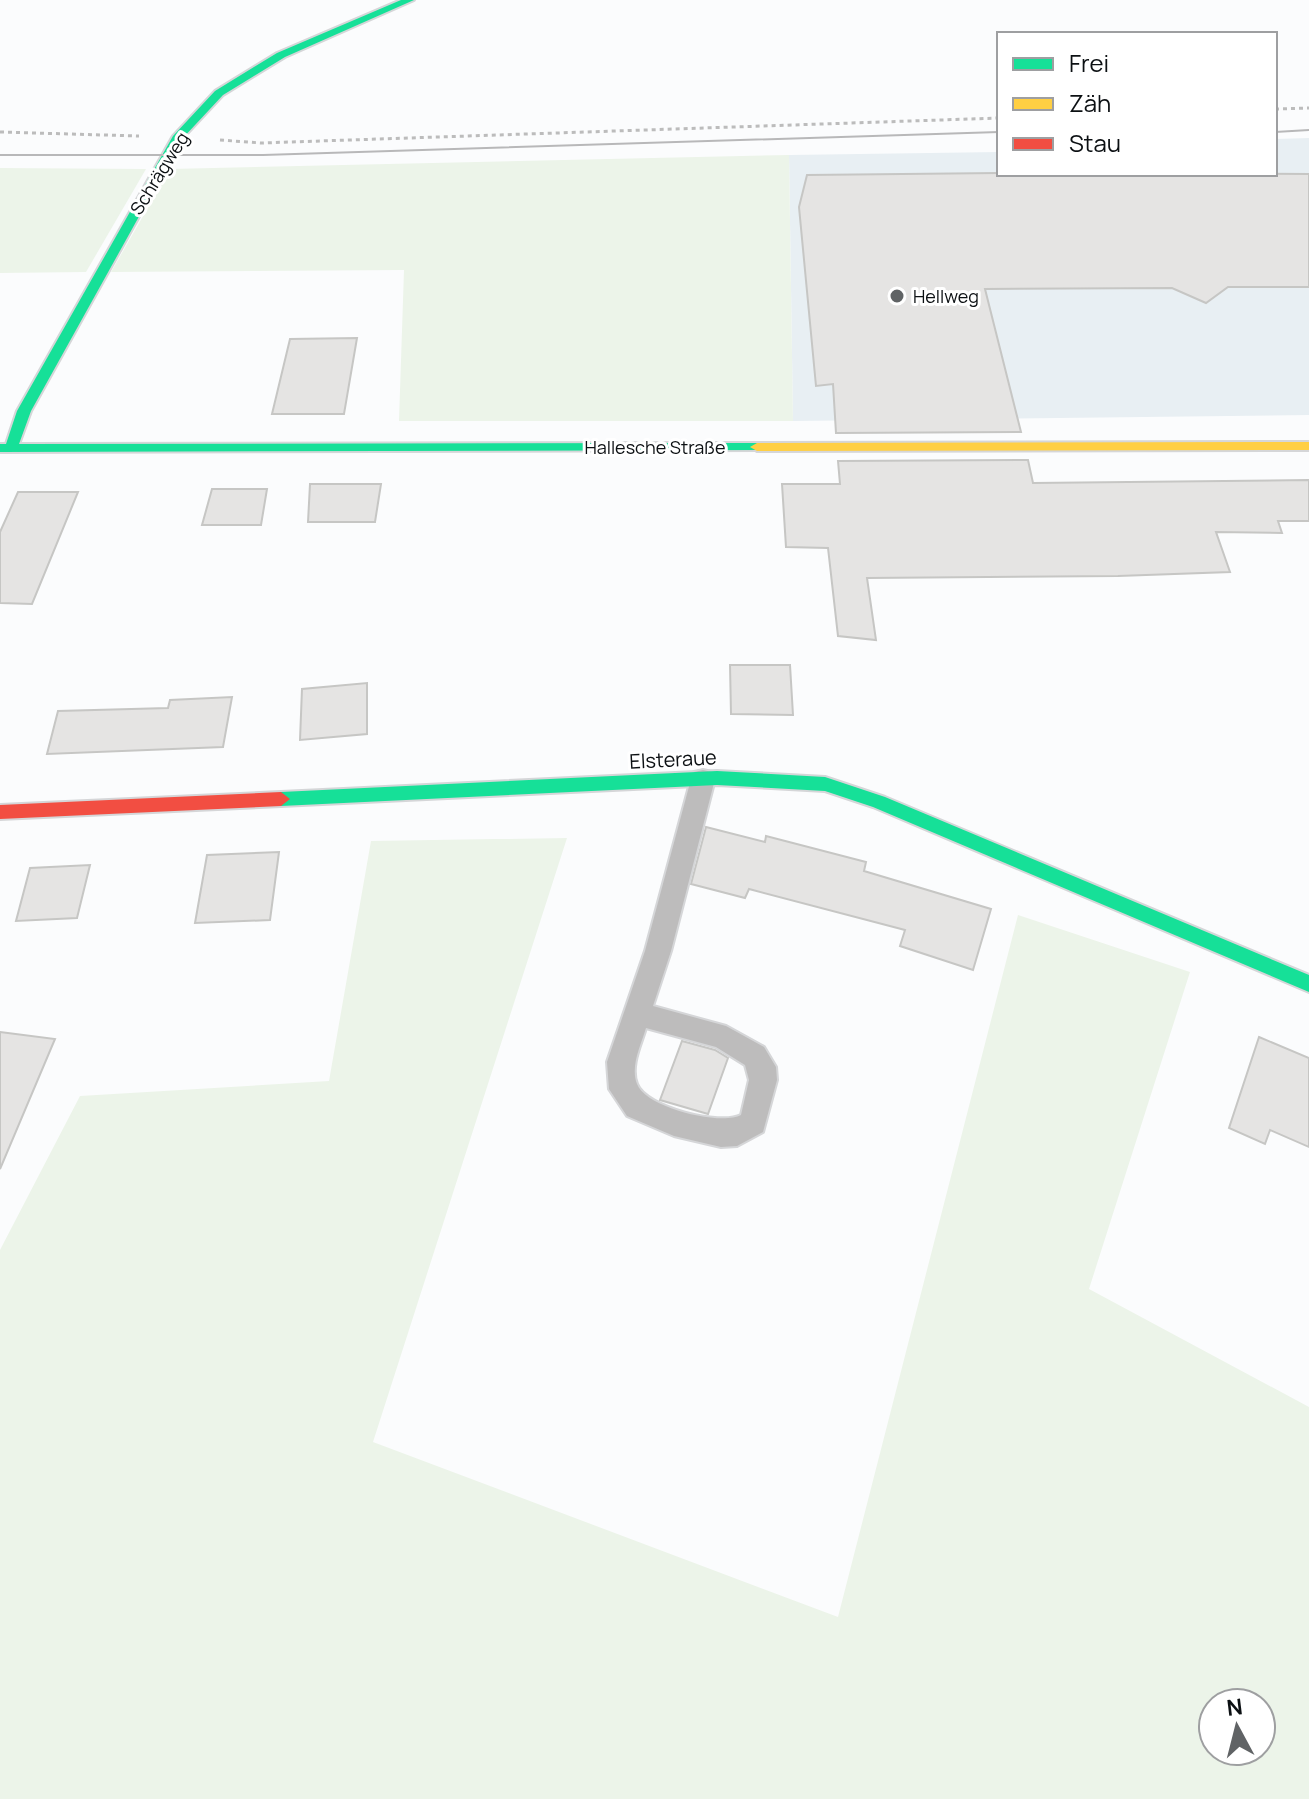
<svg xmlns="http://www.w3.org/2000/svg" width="1309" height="1799" viewBox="0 0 1309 1799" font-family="Manrope,sans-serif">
<rect width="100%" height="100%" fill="#fbfcfd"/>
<!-- built -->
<path fill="#e8eff3" d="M1309,138V415L793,421L789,155L999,152V174H1275V139Z"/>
<!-- green -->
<g fill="#ecf4e9" fill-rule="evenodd">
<path d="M789,155L793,421H399L404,270L111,272L170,169Z"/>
<path d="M0,168L146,169L86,272L0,273Z"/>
<path d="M567,838L373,1442L838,1617L1018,915L1190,972L1089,1289L1309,1407V1799H0V1250L80,1096L329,1081L371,841ZM1261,1703V1751H1213V1703Z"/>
</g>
<!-- building -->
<g fill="#e5e4e3" stroke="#c6c6c4" stroke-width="2">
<path d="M999,173L1309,174V287H1228L1206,303L1172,288L985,289L1021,432L836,433L833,384L816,386L799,207L807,175Z"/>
<path d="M357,338L344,414H272L290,339Z"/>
<path d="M1028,460L1033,483L1309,480V521H1278L1282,533L1216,532L1230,572L1118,576L867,578L876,640L838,636L828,548L786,547L782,484H840L838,461Z"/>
<path d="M310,484H381L375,522H308Z"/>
<path d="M212,489H267L261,525H202Z"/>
<path d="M18,492H78L32,604L0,603V532Z"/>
<path d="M730,665H790L793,715L731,714Z"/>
<path d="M367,683V734L300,740L302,689Z"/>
<path d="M232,697L223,747L47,754L58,711L168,708L170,700Z"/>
<path d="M706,827L765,842L766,836L866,862L864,871L991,909L973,970L900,946L905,930L749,889L745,898L691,884Z"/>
<path d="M279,852L270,920L195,923L207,855Z"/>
<path d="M90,865L77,918L16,921L30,868Z"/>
<path d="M0,1032L55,1039L0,1169Z"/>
<path d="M1259,1037L1309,1058V1147L1270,1130L1265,1144L1229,1128Z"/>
<path d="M682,1041L715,1050L728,1058L708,1114L660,1100Z"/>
</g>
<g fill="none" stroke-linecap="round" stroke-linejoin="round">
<!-- lane casing -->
<g stroke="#d5d6d8" stroke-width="4">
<path id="lane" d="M703,770L712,772L715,779L671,951L653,1006L726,1026L764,1047L776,1067L777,1080L763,1132L737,1146L721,1147L674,1136L627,1116L609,1089L607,1062L645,951L691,779L694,772ZM646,1028L716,1047L745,1065L749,1080L741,1115C721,1126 646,1108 637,1084C630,1066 641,1045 646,1028Z"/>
</g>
<!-- fast casing -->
<g stroke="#d5d6d8" stroke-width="4">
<g id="fast">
<path d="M401,0H414L285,57L223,95L182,139L31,411L19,444L757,443L762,444V450L0,452V444H6L17,411L173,136L215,91L277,53Z"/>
<path d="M717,771L825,777L885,797L1309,975V992L873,807L825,791L717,785L281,806L272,799L281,792Z"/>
</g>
</g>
<!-- slow casing -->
<g stroke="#d5d6d8" stroke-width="4">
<path id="slow" d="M1309,442V450L757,451L750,447L757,443Z"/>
</g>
<!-- jam casing -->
<g stroke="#d5d6d8" stroke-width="4">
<path id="jam" d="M281,792L290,799L281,806L0,819V805Z"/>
</g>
<!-- path -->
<g stroke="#bcbcbc" stroke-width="3" stroke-dasharray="4 4" stroke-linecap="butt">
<path d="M1275,109L1309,108"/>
<path d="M0,132L139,136"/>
<path d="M220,140L261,143L999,118"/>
</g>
<!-- lane -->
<use href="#lane" fill="#bdbcbc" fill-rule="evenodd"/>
<!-- fast -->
<use href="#fast" fill="#16e098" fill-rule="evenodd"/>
<!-- slow -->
<use href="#slow" fill="#ffcf43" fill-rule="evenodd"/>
<!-- jam -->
<use href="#jam" fill="#f24e42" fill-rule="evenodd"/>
<!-- tram -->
<g stroke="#b8b8b9" stroke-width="2">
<path d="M1275,132L1309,130"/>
<path d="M0,155H263L999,132"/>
</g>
</g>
<!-- markers -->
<circle fill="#606365" stroke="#fff" stroke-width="3" cx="897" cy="296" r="8"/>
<g text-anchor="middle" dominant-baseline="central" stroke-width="6" stroke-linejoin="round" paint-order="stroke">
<!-- far-street labels -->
<g font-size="18" fill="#0c1013" stroke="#fff">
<text transform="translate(159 173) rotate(-58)">Schrägweg</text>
<text x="655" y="447">Hallesche Straße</text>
</g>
<!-- far-poi labels -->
<g font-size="18" fill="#0c1013" stroke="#fff" text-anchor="start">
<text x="913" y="296">Hellweg</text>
</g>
<!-- street labels -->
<g font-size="20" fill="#0c1013" stroke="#fff">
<text transform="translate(673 759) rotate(-3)">Elsteraue</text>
</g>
</g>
<!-- legend -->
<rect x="997" y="32" width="280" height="144" fill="#ffffff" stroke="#9e9fa1" stroke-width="2"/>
<rect x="1013" y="58" width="40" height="12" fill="#16e098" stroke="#9e9fa1" stroke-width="2"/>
<text x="1069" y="72" font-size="24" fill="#0c1013">Frei</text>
<rect x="1013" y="98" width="40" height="12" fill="#ffcf43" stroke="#9e9fa1" stroke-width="2"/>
<text x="1069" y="112" font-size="24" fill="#0c1013">Zäh</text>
<rect x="1013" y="138" width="40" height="12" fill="#f24e42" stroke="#9e9fa1" stroke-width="2"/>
<text x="1069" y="152" font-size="24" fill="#0c1013">Stau</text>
<!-- north arrow -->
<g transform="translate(1237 1727) rotate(353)"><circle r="38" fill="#ffffff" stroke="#9e9fa1" stroke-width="2"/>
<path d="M0-6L14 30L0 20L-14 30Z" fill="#606365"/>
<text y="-12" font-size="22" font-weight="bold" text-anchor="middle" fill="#0c1013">N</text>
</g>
</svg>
